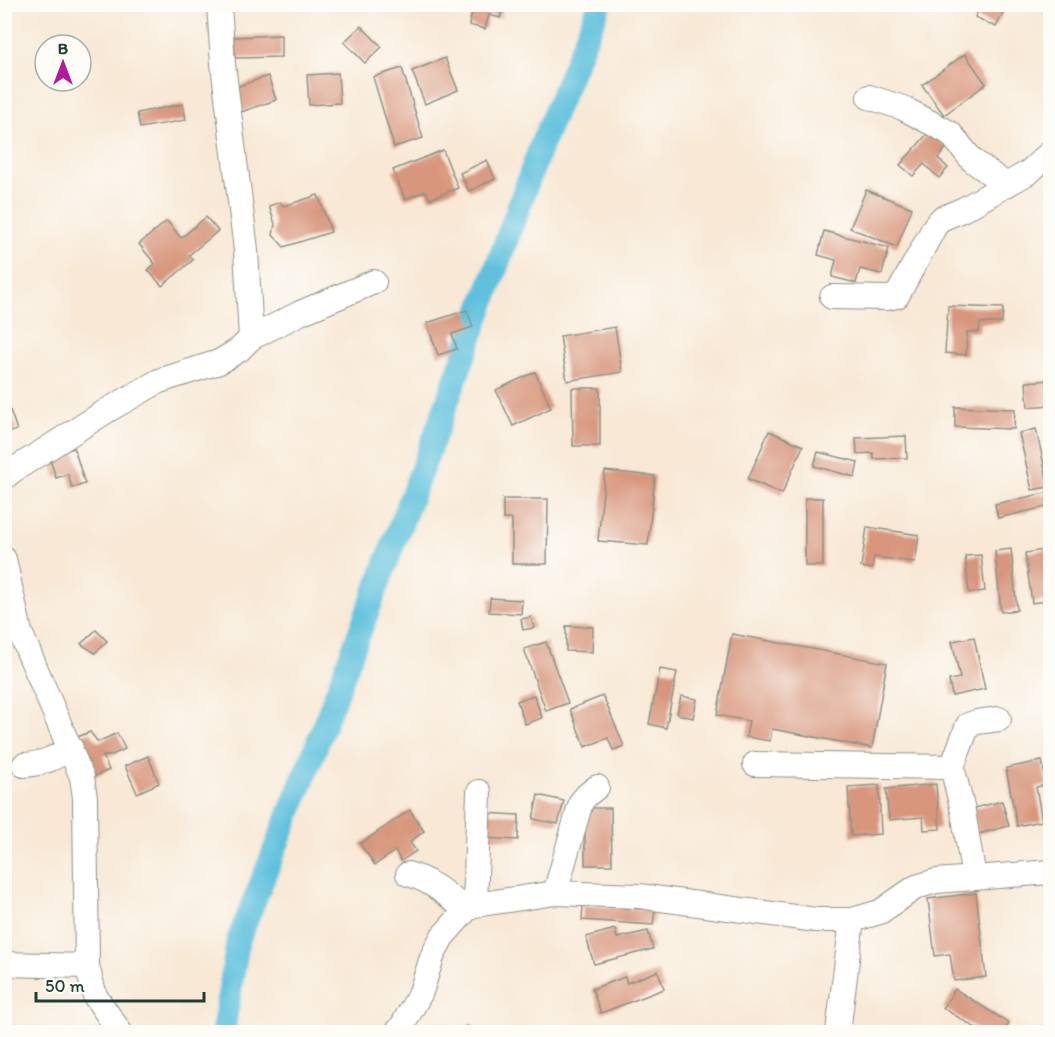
<svg xmlns="http://www.w3.org/2000/svg" width="1055" height="1037" viewBox="0 0 1055 1037" font-family="Itim,sans-serif">
<rect width="100%" height="100%" fill="#fdfcf7"/>
<filter id="ink" filterUnits="userSpaceOnUse"><feTurbulence type="fractalNoise" baseFrequency=".0167" numOctaves="2"/><feDisplacementMap in="SourceGraphic" scale="12" xChannelSelector="R" yChannelSelector="G"/><feConvolveMatrix kernelMatrix="1 2 1 2 8 2 1 2 1" color-interpolation-filters="sRGB"/></filter>
<filter id="wash" filterUnits="userSpaceOnUse"><feTurbulence type="fractalNoise" baseFrequency=".008" numOctaves="4" result="noise"/><feDisplacementMap in="SourceGraphic" scale="24" xChannelSelector="R" yChannelSelector="G"/><feGaussianBlur stdDeviation="1.35" result="paint"/><feColorMatrix in="noise" values="0 0 0 0 0 0 0 0 0 0 0 0 0 0 0 0 0 1.4 0 .05"/><feComposite in="paint" operator="in"/></filter>
<g filter="url(#wash)">
<rect width="100%" height="100%" fill="#f8e8d5"/>
<g fill="none" stroke-linecap="round" stroke-linejoin="round">
<!-- canal -->
<path stroke="#5fc1dd" stroke-width="24" d="M223,1032L238,941L312,757L435,435L542,143L600,4"/>
</g>
<g id="blocks">
<!-- building -->
<g fill="#d8967d">
<path d="M458,4H504L500,18L489,15L485,29L469,25L472,13L457,8Z"/>
<path d="M981,4H1007L996,27L975,17Z"/>
<path d="M361,26L382,47L365,63L344,42Z"/>
<path d="M281,35V57L235,58L234,37Z"/>
<path d="M965,54L986,84L944,115L922,85Z"/>
<path d="M445,58L458,90L425,104L412,71Z"/>
<path d="M402,68L423,138L394,147L373,77Z"/>
<path d="M338,73L340,103L309,105L307,75Z"/>
<path d="M268,76L276,100L235,114L227,90Z"/>
<path d="M183,104L186,120L140,128L137,113Z"/>
<path d="M929,132L947,147L938,158L948,168L939,178L924,164L913,176L900,165Z"/>
<path d="M443,150L458,188L430,199L426,191L405,199L393,170Z"/>
<path d="M487,160L495,179L469,191L460,173Z"/>
<path d="M866,190L912,208L897,247L850,228Z"/>
<path d="M318,195L331,232L284,247L273,235L275,224L269,206L280,202L284,206Z"/>
<path d="M206,217L218,231L189,255L193,260L162,286L148,270L155,264L139,244L167,221L181,238Z"/>
<path d="M824,231L889,248L882,274L860,269L856,283L832,277L836,260L818,255Z"/>
<path d="M948,306L1003,308L1002,323H980L979,332H967L966,355L945,353Z"/>
<path d="M467,310L473,327L452,334L457,349L438,355L427,323Z"/>
<path d="M615,327L622,372L567,381L560,336Z"/>
<path d="M535,372L551,408L513,426L496,390Z"/>
<path d="M1050,380V405L1028,407L1026,382Z"/>
<path d="M572,388H600V446H573Z"/>
<path d="M4,393L17,430L4,434Z"/>
<path d="M955,407L1015,409L1014,429L955,427Z"/>
<path d="M1036,429L1049,487L1032,490L1019,433Z"/>
<path d="M769,431L803,446L782,494L748,479Z"/>
<path d="M906,436L907,458L874,459L873,453L857,454L856,438Z"/>
<path d="M74,448L85,484L72,488L68,474L56,478L49,456Z"/>
<path d="M818,452L858,462L855,477L814,466Z"/>
<path d="M605,471L655,476L648,545L598,541Z"/>
<path d="M1050,492V506L998,518L995,504Z"/>
<rect x="805" y="498" width="18" height="68"/>
<path d="M503,499H548L547,564H512V519H503Z"/>
<path d="M867,527L919,535L915,562L874,557L872,569L861,567Z"/>
<path d="M1011,549L1017,610L1001,612L995,551Z"/>
<path d="M1050,549V600L1032,603L1025,553Z"/>
<path d="M981,555L985,591L969,593L965,556Z"/>
<path d="M490,598L522,600L521,614L489,612Z"/>
<path d="M531,617L534,628L523,630L521,619Z"/>
<path d="M566,626L593,627L592,652L566,651Z"/>
<path d="M96,630L107,641L95,653L81,644Z"/>
<path d="M732,634L887,663L872,748L772,729L770,741L746,737L749,721L717,715Z"/>
<path d="M974,637L985,689L952,696L949,680L960,678L952,641Z"/>
<path d="M546,642L568,703L546,711L524,649Z"/>
<path d="M660,669L677,672L666,728L649,724Z"/>
<path d="M534,695L542,718L525,724L517,701Z"/>
<path d="M603,696L624,746L613,750L608,738L585,747L570,709Z"/>
<path d="M681,696L697,699L693,718L677,714Z"/>
<path d="M90,732L98,742L117,733L125,749L110,756H103L109,770L88,779L70,740Z"/>
<path d="M148,756L159,783L137,793L125,766Z"/>
<path d="M1042,761L1047,785L1036,787L1042,821L1017,826L1006,768Z"/>
<path d="M936,784L940,829L924,830L923,817L889,820L886,789Z"/>
<path d="M879,785L881,834L851,836L848,787Z"/>
<path d="M538,795L564,801L558,824L533,819Z"/>
<path d="M1002,801L1009,826L978,834L971,809Z"/>
<path d="M585,808H611L612,865H585Z"/>
<path d="M410,810L424,831L410,842L416,851L401,861L395,851L375,865L360,844Z"/>
<path d="M486,813L519,815L518,840L485,838Z"/>
<path d="M976,893L986,977L954,981L950,954L935,956L928,899Z"/>
<path d="M583,905L655,910L653,925L582,920Z"/>
<path d="M615,929L617,938L648,931L653,949L594,964L586,937Z"/>
<path d="M658,971L664,989L601,1013L592,989L625,977L627,983Z"/>
<path d="M955,989L1009,1023L1004,1032H982L943,1008Z"/>
<path d="M466,1026L483,1032H463Z"/>
</g>
</g>
</g>
<g filter="url(#ink)">
<use href="#blocks" fill-opacity="0" stroke="#8c9284" stroke-width="1.5"/>
<g fill="none" stroke-linecap="round" stroke-linejoin="round">
<!-- minor casing -->
<g stroke="#8c9284" stroke-width="26">
<g id="minor">
<path d="M869,97L903,108L950,133L972,160L1006,185"/>
<path d="M832,297L887,298L897,296L935,226L941,219L964,209L1029,172L1050,153"/>
<path d="M251,338L300,313L374,282"/>
<path d="M4,478L12,471L108,410L159,381L219,362L239,350L251,338L246,250L223,64L219,4"/>
<path d="M4,559L20,632L82,777L85,798L87,966L95,996L120,1032"/>
<path d="M755,764L952,767L963,811L974,878"/>
<path d="M24,765C44,764 54,758 71,748"/>
<path d="M952,767L968,725L977,722L999,719"/>
<path d="M408,874C431,880 448,896 466,910"/>
<path d="M555,893L581,802L587,795L597,787"/>
<path d="M475,905L479,792"/>
<path d="M4,964L87,966"/>
<path d="M397,1032L401,1028L421,992L432,957L442,937L466,910L475,905L555,893L639,896L816,920H852L880,912L916,887L936,881L1050,872"/>
<path d="M838,1032L852,920"/>
</g>
</g>
<!-- minor -->
<use href="#minor" stroke="#fff" stroke-width="24"/>
</g>
</g>
<!-- margin -->
<rect width="1055" height="1037" fill="none" stroke="#fdfcf7" stroke-width="24"/>
<!-- north arrow -->
<g transform="translate(63 63)"><circle r="28" fill="#fdfcf7" stroke="#a4b0a9" stroke-width="1.5"/>
<path d="M0-4.5L10 22L0 15L-10 22Z" fill="#b5179e"/>
<text y="-9" font-size="16" font-weight="bold" text-anchor="middle" fill="#1f3d34">B</text>
</g>
<!-- scale -->
<path d="M36 992v9h168v-9" fill="none" stroke="#1f3d34" stroke-width="3"/>
<text x="45" y="992" font-size="18" fill="#1f3d34" stroke="#fdfcf7" stroke-width="4.5" paint-order="stroke">50 m</text>
</svg>
